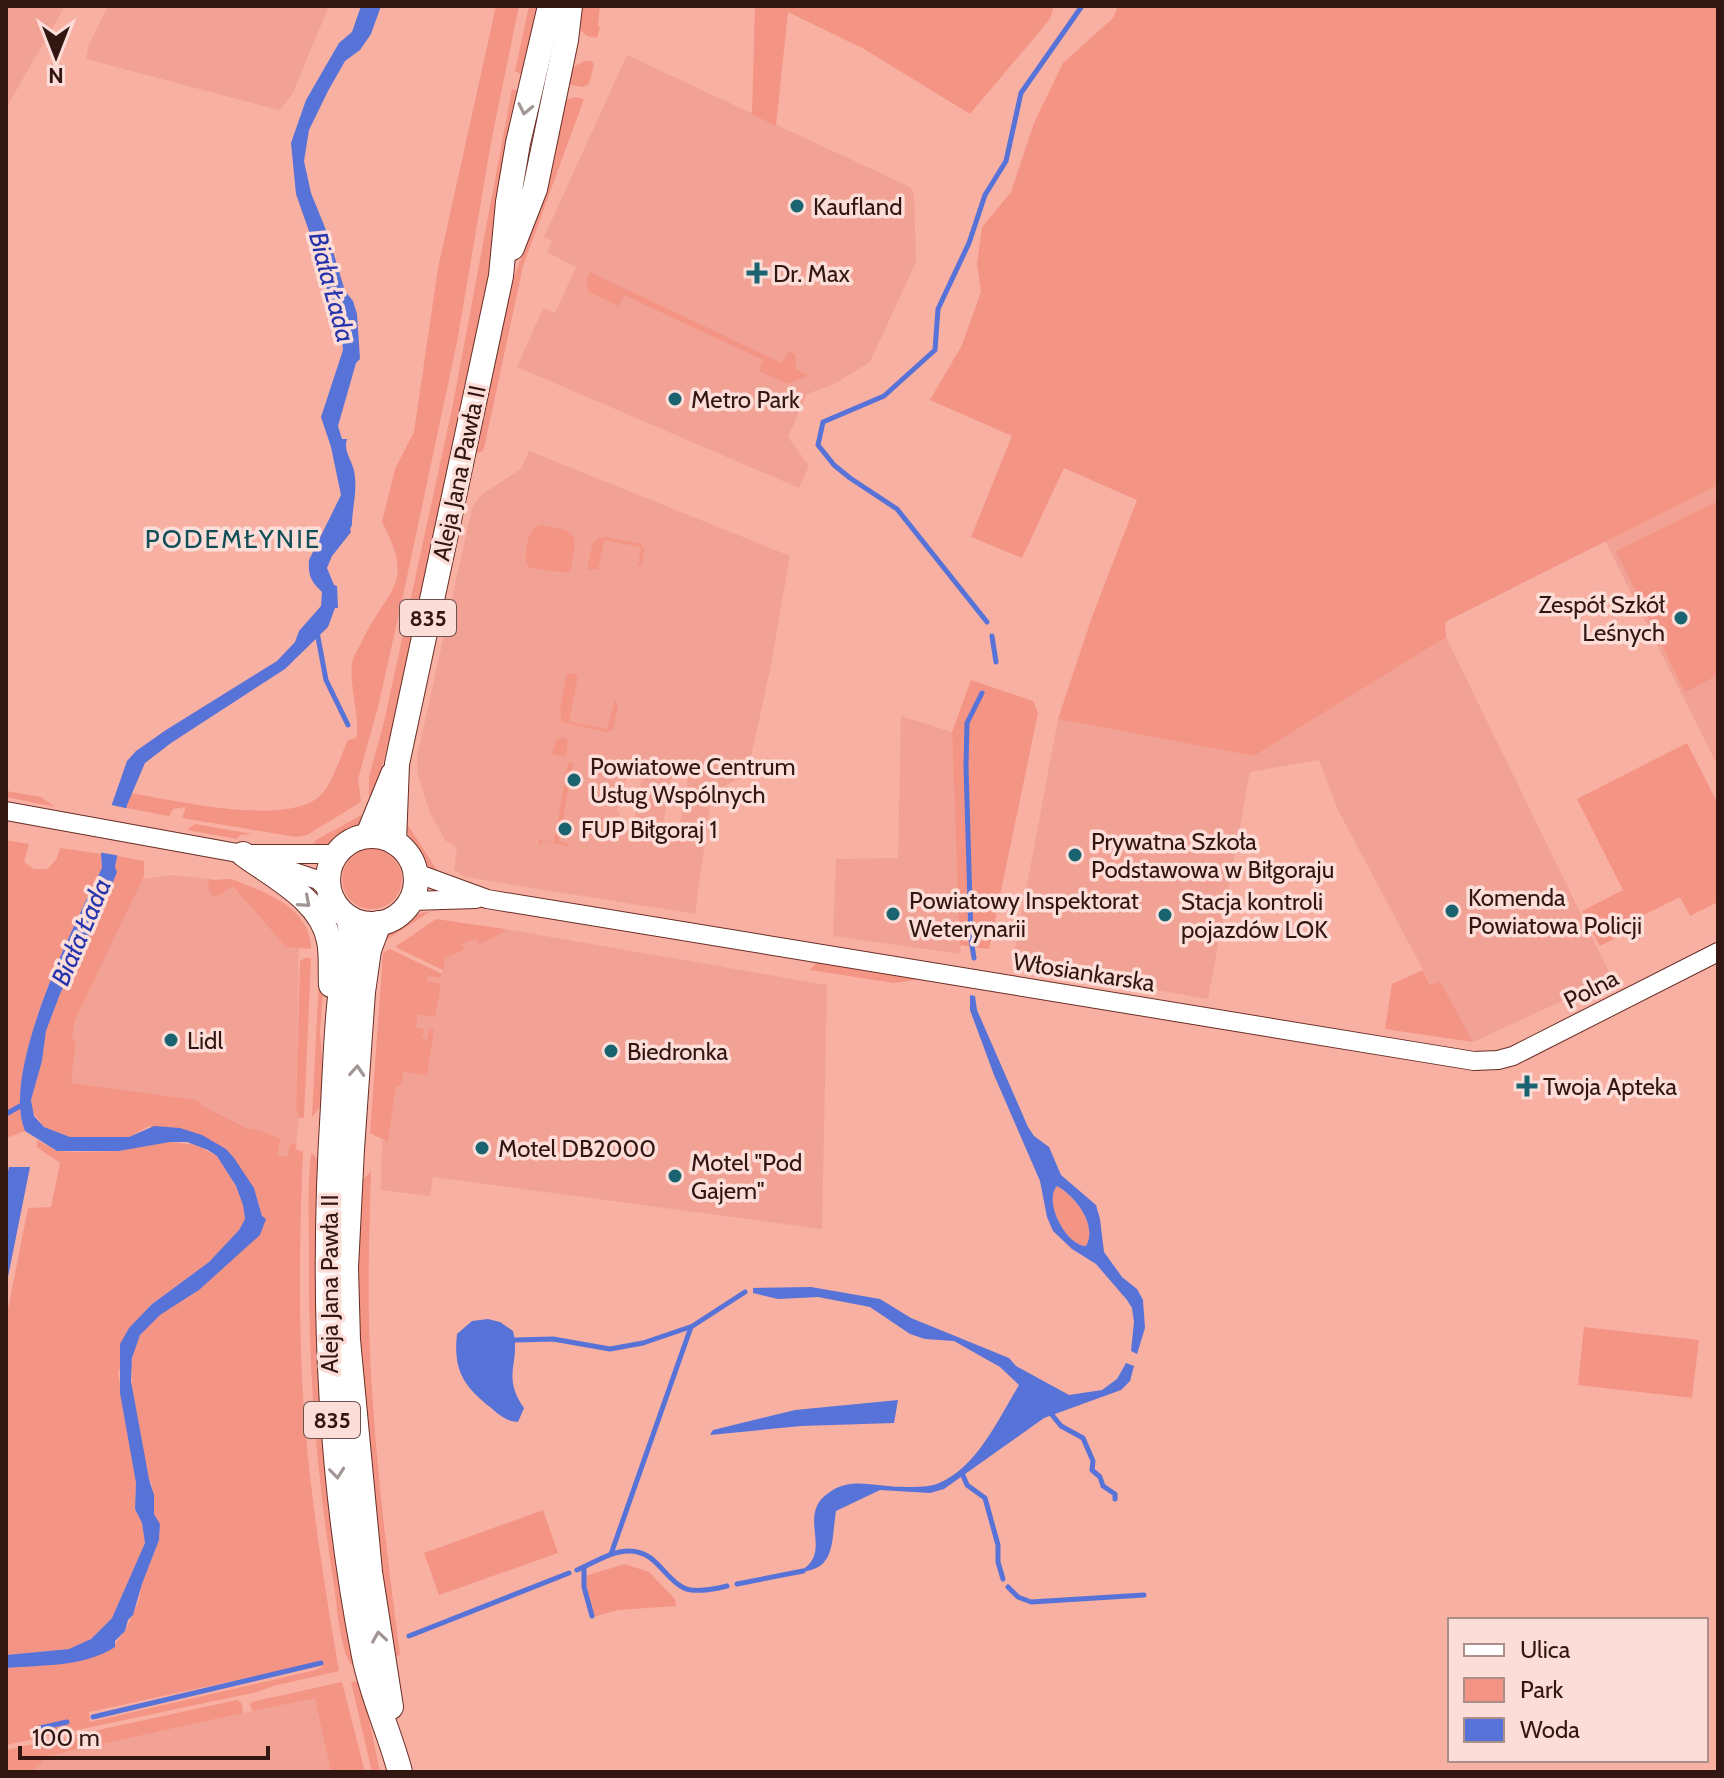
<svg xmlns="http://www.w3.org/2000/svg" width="1724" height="1778" viewBox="0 0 1724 1778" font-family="Cabin,sans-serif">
<rect width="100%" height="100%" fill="#f8b0a3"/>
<!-- built -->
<g fill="#f1a295" fill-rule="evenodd">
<path d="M6,6H65L6,108Z"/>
<path d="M108,6H329L292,95L279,110L86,59L88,47Z"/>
<path d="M627,55L910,187L914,193L916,262L870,362L834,384L807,394L788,437L809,466L799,488L517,367L543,308L555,313L576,267L547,252L552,241L544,237Z"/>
<path d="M529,451L790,556L770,670L747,775L726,785L716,794L710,806L695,914L465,877L454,870L457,848L445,840L430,813L418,776L417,757L472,508L481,495L521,469ZM673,770L689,773L678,833L662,829ZM627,774L642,776L633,825L617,821L620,812L617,811V807H621Z"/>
<path d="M1718,485V767L1605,541Z"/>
<path d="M1446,637L1612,978L1473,1042L1440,982L1431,985L1338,810L1319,760L1250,772L1208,999L1012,965L1058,719L1254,756Z"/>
<path d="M901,716L952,732L961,954L833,936L836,859L898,858Z"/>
<path d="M174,875L209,879L208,887L220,895L233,885L286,947L299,948L296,1108L299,1118L296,1145L291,1143L287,1157L277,1153L280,1144L203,1106L196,1100L71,1083L76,1042L72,1040L75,1020L142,879Z"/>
<path d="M505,929L827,985L822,1229L433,1177L430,1196L381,1190L382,1141H388L396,1086L403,1072L426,1074L427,1040L422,1039L423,1029L416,1028L418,1014L441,984L427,981L428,976L441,978L445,958L464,950L462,944L477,939L479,943L505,932Z"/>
<path d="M316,1697L331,1772H31L48,1756Z"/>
</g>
<!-- green -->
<g fill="#f49484" fill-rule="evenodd">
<path d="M496,6H519L492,137L457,342L404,591L378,707L358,779L361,802L307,835L296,837L182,818L186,807L173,809L169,816L126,808L131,793C173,800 286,827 320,796C333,783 340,757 348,740L356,738C361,722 349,685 352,664C353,656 359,648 362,641C388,587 416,586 382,522L395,469L414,432L438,268Z"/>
<path d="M529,6H540L524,76L515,71Z"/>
<path d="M578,6H600L598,26L600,27L597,38L587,36L578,28Z"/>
<path d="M755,6H1054L1050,19L970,114L864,49L788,12L776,126L752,114Z"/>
<path d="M1118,6H1718V485L1445,622L1446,637L1254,756L1058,719L1092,617L1137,500L1064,468L1022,558L971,537L1012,436L930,400L962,345L981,292L977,264L982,227L1011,192L1034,123L1063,63L1113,18Z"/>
<path d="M584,61H592L594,65L589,84L582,87L568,84L573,67Z"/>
<path d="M512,89L521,91L490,273L396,714L374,797L369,796V777L384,722L453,404Z"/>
<path d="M575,97L584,99L523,266L485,444L483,451L478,453L475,450L510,287L542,204L565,100Z"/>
<path d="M590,272L782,363L788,352L795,354L796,369L808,376L787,384L759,371L763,360L624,295L619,306L589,292L586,282Z"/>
<path d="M1718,501V675L1685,692L1616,551Z"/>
<path d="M541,525C579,531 578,533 571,569L568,573L530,568L526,563C525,550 527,529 541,525Z"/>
<path d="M607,537L641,544L644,550L642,566H638L641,547L604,540L598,570L587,569L593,542L599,538Z"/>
<path d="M567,673L578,675L569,722L607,729L615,700L618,705L613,730L606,732L562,722L560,711Z"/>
<path d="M971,680L1033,701L1038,713L989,949L960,945L952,732Z"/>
<path d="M564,737L568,741L566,757L552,754L556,740Z"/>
<path d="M1687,743L1718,804V902L1690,916L1680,897L1638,918L1641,925L1600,946L1582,911L1623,890L1577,799Z"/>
<path d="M568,763H573L559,841L568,843V846L543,841L541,845L538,844L540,840L554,842Z"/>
<path d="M6,791L41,797L55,807L6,797Z"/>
<path d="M367,812C360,829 329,846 311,848L316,840Z"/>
<path d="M404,819L438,872C421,867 407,837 404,819Z"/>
<path d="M195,824L252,834L240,835L237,839L187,830Z"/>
<path d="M6,840L29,844L24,862L34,869H48L57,858L60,848L101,854L102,868C74,925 0,1072 25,1131L6,1138Z"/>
<circle cx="372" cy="879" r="30"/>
<path d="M117,856L144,861V876L75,1020L72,1040L76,1041L71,1083L197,1100L203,1106L251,1130L253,1128L281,1139L277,1154L287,1157L291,1143L297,1145L295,1149L303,1152C299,1243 298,1334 305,1425C312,1508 325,1589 339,1671L273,1686L257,1692L6,1745V1668L75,1661L110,1650L125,1631L138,1603L142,1584L159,1540L160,1524L154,1514L152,1484L149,1479C142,1441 119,1368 141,1334C154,1313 181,1304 200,1289C220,1272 238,1249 260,1235L262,1216L254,1188L226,1149L149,1126L129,1137H70L44,1127L32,1111L31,1100L42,1061L46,1031L60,994L117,872L115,868ZM321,1662L322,1667L316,1670L90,1722L89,1712Z"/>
<path d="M209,879C217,881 220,879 228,879C233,879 241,883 246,885C275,895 312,914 311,949L286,947L233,886L220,895L212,896L208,887Z"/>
<path d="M431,911L380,944C392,926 410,914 431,911Z"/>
<path d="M436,919L505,929V932L479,944L476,939L462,944L464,950L445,958L443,970L395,947Z"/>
<path d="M390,949L442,974L441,978L428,976L427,981L441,984L435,1017L418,1014L416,1027L424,1029L422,1038L427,1040L429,1029L434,1030L427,1075L403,1072L401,1086H396L388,1142L370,1133L383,953Z"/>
<path d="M305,958H311L304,1118H299L296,1108L300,961Z"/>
<path d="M320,959L323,993L320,1031L325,1101L312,1117Z"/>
<path d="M817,962L920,979L894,983L810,970Z"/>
<path d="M1423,970L1430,985L1440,981L1473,1042L1385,1029L1392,984Z"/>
<path d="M37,1140L57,1151L77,1152L119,1151L170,1142L196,1145L217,1156L230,1176L242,1199L245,1219L239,1230L209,1262L151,1304L142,1315L118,1373L136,1483L135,1509L142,1523L145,1543L112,1618L91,1639L69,1649L6,1655V1319L28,1208L51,1207L60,1163L37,1147Z"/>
<path d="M311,1153L317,1158L321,1169L357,1665L354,1667C341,1658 337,1609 335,1592C317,1481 308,1370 309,1257C309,1223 307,1187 311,1153Z"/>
<path d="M371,1171C369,1239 367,1306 371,1374C376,1468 388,1562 400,1655L391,1658L360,1374L357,1259L360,1183Z"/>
<path d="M1057,1186C1075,1197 1098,1225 1086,1246C1066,1246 1043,1201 1057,1186Z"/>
<path d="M1584,1327L1699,1340L1692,1398L1578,1385Z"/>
<path d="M543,1510L558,1553L439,1595L424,1553Z"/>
<path d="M625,1564L649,1572L675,1599L676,1606L618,1610L593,1617L585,1587V1576Z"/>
<path d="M361,1681L380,1772H372L351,1682Z"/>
<path d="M342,1682L365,1772H331L315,1698L253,1711L250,1705L252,1702Z"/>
<path d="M237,1700L242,1704L243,1713L48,1756L31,1772H6V1750Z"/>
</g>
<!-- water -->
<g fill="#5873d8" fill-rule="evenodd">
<path d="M361,6H381L371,34L360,50L345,61L328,91L309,130L304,161L311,193L328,235L345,291L353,301L357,314L360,359L356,363L338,426L342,439H347C343,451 352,460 354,471C358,490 352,507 352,525L350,529L351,532L332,556L327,568L334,585L337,586L338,608H335L328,627L285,669L171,743L145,763L127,805L115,867L117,872L104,904L60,994L46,1031L42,1061L31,1100L34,1116L44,1127L70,1137H129L154,1126L180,1128L202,1135L226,1149L234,1158L254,1188L262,1216L266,1219L260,1235L199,1290L160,1315L140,1335L132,1358L131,1381L149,1479L154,1495V1514L160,1524L159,1540L142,1584L133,1615L128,1620L125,1631L115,1641V1647C85,1667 41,1665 6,1668V1655L69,1649L91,1639L112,1618L145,1543L142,1523L135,1509L136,1483L120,1393V1344L129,1328L152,1304L209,1262L239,1230L245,1219L243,1205L236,1186L217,1156L208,1150L187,1142H170L119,1151H57L25,1131C0,1072 74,925 102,868L101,854L112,804L127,761L136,751L166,730L277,661L295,642L299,631L321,606L322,592C311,581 308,576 309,560L341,495L331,447L321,417L343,350L342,333L336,306L322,280L317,254L296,194L291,143L306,100L339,43L352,32Z"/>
<path d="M970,995L975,996L977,1010L1028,1127L1034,1136L1049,1147L1061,1175L1096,1205L1100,1219L1104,1252L1122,1277L1137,1289L1143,1300L1145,1328L1137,1354L1131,1351L1134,1322L1132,1308L1127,1300L1096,1264L1072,1249L1053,1231L1047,1217L1040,1181L994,1075L970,1010ZM1057,1186C1075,1196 1098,1225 1086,1246C1066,1246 1043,1201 1057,1186Z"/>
<path d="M9,1167H30L6,1287V1179Z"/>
<path d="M811,1287L880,1299L911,1318L1009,1358L1016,1366L1069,1395L1102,1390L1117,1379L1126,1363L1134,1366L1130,1381L1121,1390L1044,1418L944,1489L930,1493L880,1490L836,1511C831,1540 837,1571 798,1572C836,1554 796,1517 827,1494C844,1481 858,1483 878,1485C893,1487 927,1489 939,1483C978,1466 998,1419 1019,1385L1000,1367L954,1341L925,1339L910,1334L870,1307L818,1297L778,1299L753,1293V1288Z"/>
<path d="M488,1319L500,1322L513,1331C521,1363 501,1375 524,1408L518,1422C507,1422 498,1414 490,1407C463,1386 453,1369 457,1334L472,1321Z"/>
<path d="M898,1400L894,1423L801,1426L710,1435L713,1430L795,1410Z"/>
</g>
<!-- pier -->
<path fill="#f8b0a3" d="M107,804L130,809L121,856L98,852Z"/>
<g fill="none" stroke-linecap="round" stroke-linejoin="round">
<!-- stream -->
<g stroke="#5873d8" stroke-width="5">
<path d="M987,622L897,509L850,478L834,465L818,445L823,422L884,396L935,350L938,309L969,243L985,195L1006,161L1021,93L1082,6"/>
<path d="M317,632L326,680L348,725"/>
<path d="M992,636L996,662"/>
<path d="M974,958L971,939L966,766L967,723L982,693"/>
<path d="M6,1114L22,1105"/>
<path d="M515,1340L553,1339L610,1349L643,1343L690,1327"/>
<path d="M1049,1411L1061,1426L1083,1438L1093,1461L1092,1470L1100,1477L1103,1486L1115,1494V1499"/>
<path d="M962,1473L967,1485L985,1498L998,1545V1562L1003,1579"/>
<path d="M611,1554L691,1327L745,1292"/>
<path d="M584,1567V1587L592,1616"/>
<path d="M577,1570C594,1563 610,1551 629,1551C657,1551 663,1578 684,1588C695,1593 715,1589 727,1586"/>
<path d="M737,1584L803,1571"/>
<path d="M1008,1587L1018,1597L1031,1602L1144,1595"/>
<path d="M409,1636L569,1573"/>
<path d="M93,1717L321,1663"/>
<path d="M40,1728L67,1722"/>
</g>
<!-- minor casing -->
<g stroke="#692e25" stroke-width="20">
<g id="minor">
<path d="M6,811L243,854H335"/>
<path d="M265,862L318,880L329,890"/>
<path d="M416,873L487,899L1474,1061L1498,1060L1513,1056L1718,952"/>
<path d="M411,901L476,899"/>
</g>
</g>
<!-- major casing -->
<g stroke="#692e25" stroke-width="26">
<g id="major">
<path d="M512,248L535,189L566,40L570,6"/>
<path d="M368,835L393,774"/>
<circle cx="372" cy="880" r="44"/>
<path d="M394,842L397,764L501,276L508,202L518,143L550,6"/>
<path d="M243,854C274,877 322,900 329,941C332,956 330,970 331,985"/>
<path d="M348,917L351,931C347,953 343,974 340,997C336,1033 335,1069 333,1106C321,1292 328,1473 364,1656C372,1697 390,1733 400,1772"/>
<path d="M379,923L369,950L363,992L352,1149L346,1268L348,1340L370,1572L391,1707"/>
</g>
</g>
<!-- minor -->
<use href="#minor" stroke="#fff" stroke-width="18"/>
<!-- major -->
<use href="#major" stroke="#fff" stroke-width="24"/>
</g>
<!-- one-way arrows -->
<defs><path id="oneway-chevron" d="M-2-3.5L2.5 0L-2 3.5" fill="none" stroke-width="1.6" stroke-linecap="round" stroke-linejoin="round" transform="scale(2)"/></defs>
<g stroke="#a29694">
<use href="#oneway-chevron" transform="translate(525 109) rotate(102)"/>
<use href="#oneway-chevron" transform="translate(305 902) rotate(41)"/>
<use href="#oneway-chevron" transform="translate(357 1071) rotate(-86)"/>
<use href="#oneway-chevron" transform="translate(337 1473) rotate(84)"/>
<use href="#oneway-chevron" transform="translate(379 1637) rotate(-99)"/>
</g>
<!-- markers -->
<g fill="#196470" stroke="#fcddd8" stroke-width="3">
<circle cx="797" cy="206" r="8"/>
<path d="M753 261h8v8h8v8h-8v8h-8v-8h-8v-8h8z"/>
<circle cx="675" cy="399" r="8"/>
<circle cx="1681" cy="618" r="8"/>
<circle cx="574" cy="780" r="8"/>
<circle cx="565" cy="829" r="8"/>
<circle cx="1075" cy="855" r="8"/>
<circle cx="1452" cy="911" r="8"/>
<circle cx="893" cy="914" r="8"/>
<circle cx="1165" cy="915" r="8"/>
<circle cx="171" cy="1040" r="8"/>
<circle cx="611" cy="1051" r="8"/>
<path d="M1523 1074h8v8h8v8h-8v8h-8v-8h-8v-8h8z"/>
<circle cx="482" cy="1148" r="8"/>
<circle cx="675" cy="1176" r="8"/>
</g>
<g text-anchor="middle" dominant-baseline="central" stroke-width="7" stroke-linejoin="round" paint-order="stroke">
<!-- shield labels -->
<g fill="#fcddd8" stroke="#6e524d" stroke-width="2">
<rect x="400" y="600" width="56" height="36" rx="6"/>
<rect x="304" y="1402" width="56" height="36" rx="6"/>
</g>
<g font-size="22" font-weight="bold" fill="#311612">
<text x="428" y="618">835</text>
<text x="332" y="1420">835</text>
</g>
<!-- poi labels -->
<g font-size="24" fill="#311612" stroke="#fcddd8" text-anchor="start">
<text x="813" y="206">Kaufland</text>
<text x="773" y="273">Dr. Max</text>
<text x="691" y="399">Metro Park</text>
<text x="1665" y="604" text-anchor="end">Zespół Szkół<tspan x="1665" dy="28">Leśnych</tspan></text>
<text x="590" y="766">Powiatowe Centrum<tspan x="590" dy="28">Usług Wspólnych</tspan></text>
<text x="581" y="829">FUP Biłgoraj 1</text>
<text x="1091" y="841">Prywatna Szkoła<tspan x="1091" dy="28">Podstawowa w Biłgoraju</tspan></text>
<text x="1468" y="897">Komenda<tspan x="1468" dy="28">Powiatowa Policji</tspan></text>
<text x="909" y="900">Powiatowy Inspektorat<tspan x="909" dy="28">Weterynarii</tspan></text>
<text x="1181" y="901">Stacja kontroli<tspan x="1181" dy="28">pojazdów LOK</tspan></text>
<text x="187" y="1040">Lidl</text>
<text x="627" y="1051">Biedronka</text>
<text x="1543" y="1086">Twoja Apteka</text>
<text x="498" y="1148">Motel DB2000</text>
<text x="691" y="1162">Motel "Pod<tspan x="691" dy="28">Gajem"</tspan></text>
</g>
<!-- street labels -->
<g font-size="24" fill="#311612" stroke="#fcddd8">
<text transform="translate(459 473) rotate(-78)">Aleja Jana Pawła II</text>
<text transform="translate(1084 972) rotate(9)">Włosiankarska</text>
<text transform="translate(1591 989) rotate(-27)">Polna</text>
<text transform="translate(329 1284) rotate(-90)">Aleja Jana Pawła II</text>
</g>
<!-- water labels -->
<g font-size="26" font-style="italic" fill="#2735ac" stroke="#fcddd8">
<text transform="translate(332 287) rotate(75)">Biała Łada</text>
<text transform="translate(81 932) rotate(-67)">Biała Łada</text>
</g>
<!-- neighbourhood labels -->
<g font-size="26" letter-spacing="2" fill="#124e57" stroke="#fcddd8">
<text x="233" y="539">PODEMŁYNIE</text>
</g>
</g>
<!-- border -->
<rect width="1724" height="1778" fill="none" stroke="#311612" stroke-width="16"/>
<!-- legend -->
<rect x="1448" y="1618" width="260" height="144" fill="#fcddd8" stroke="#ab8d89" stroke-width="2"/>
<rect x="1464" y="1644" width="40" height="12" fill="#ffffff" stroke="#ab8d89" stroke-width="2"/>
<text x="1520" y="1658" font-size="24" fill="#311612">Ulica</text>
<rect x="1464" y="1678" width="40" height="24" fill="#f49484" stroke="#ab8d89" stroke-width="2"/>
<text x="1520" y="1698" font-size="24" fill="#311612">Park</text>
<rect x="1464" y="1718" width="40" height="24" fill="#5873d8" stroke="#ab8d89" stroke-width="2"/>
<text x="1520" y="1738" font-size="24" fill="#311612">Woda</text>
<!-- north arrow -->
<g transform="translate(56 56) rotate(180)" stroke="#fcddd8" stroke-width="6" paint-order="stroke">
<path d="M0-6L14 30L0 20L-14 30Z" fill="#311612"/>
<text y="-12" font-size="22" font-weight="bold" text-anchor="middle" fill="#311612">N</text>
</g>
<!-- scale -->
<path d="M20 1746v12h248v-12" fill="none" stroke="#311612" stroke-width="4"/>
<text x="32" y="1746" font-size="24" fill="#311612" stroke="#fcddd8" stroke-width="6" paint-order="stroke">100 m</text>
</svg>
